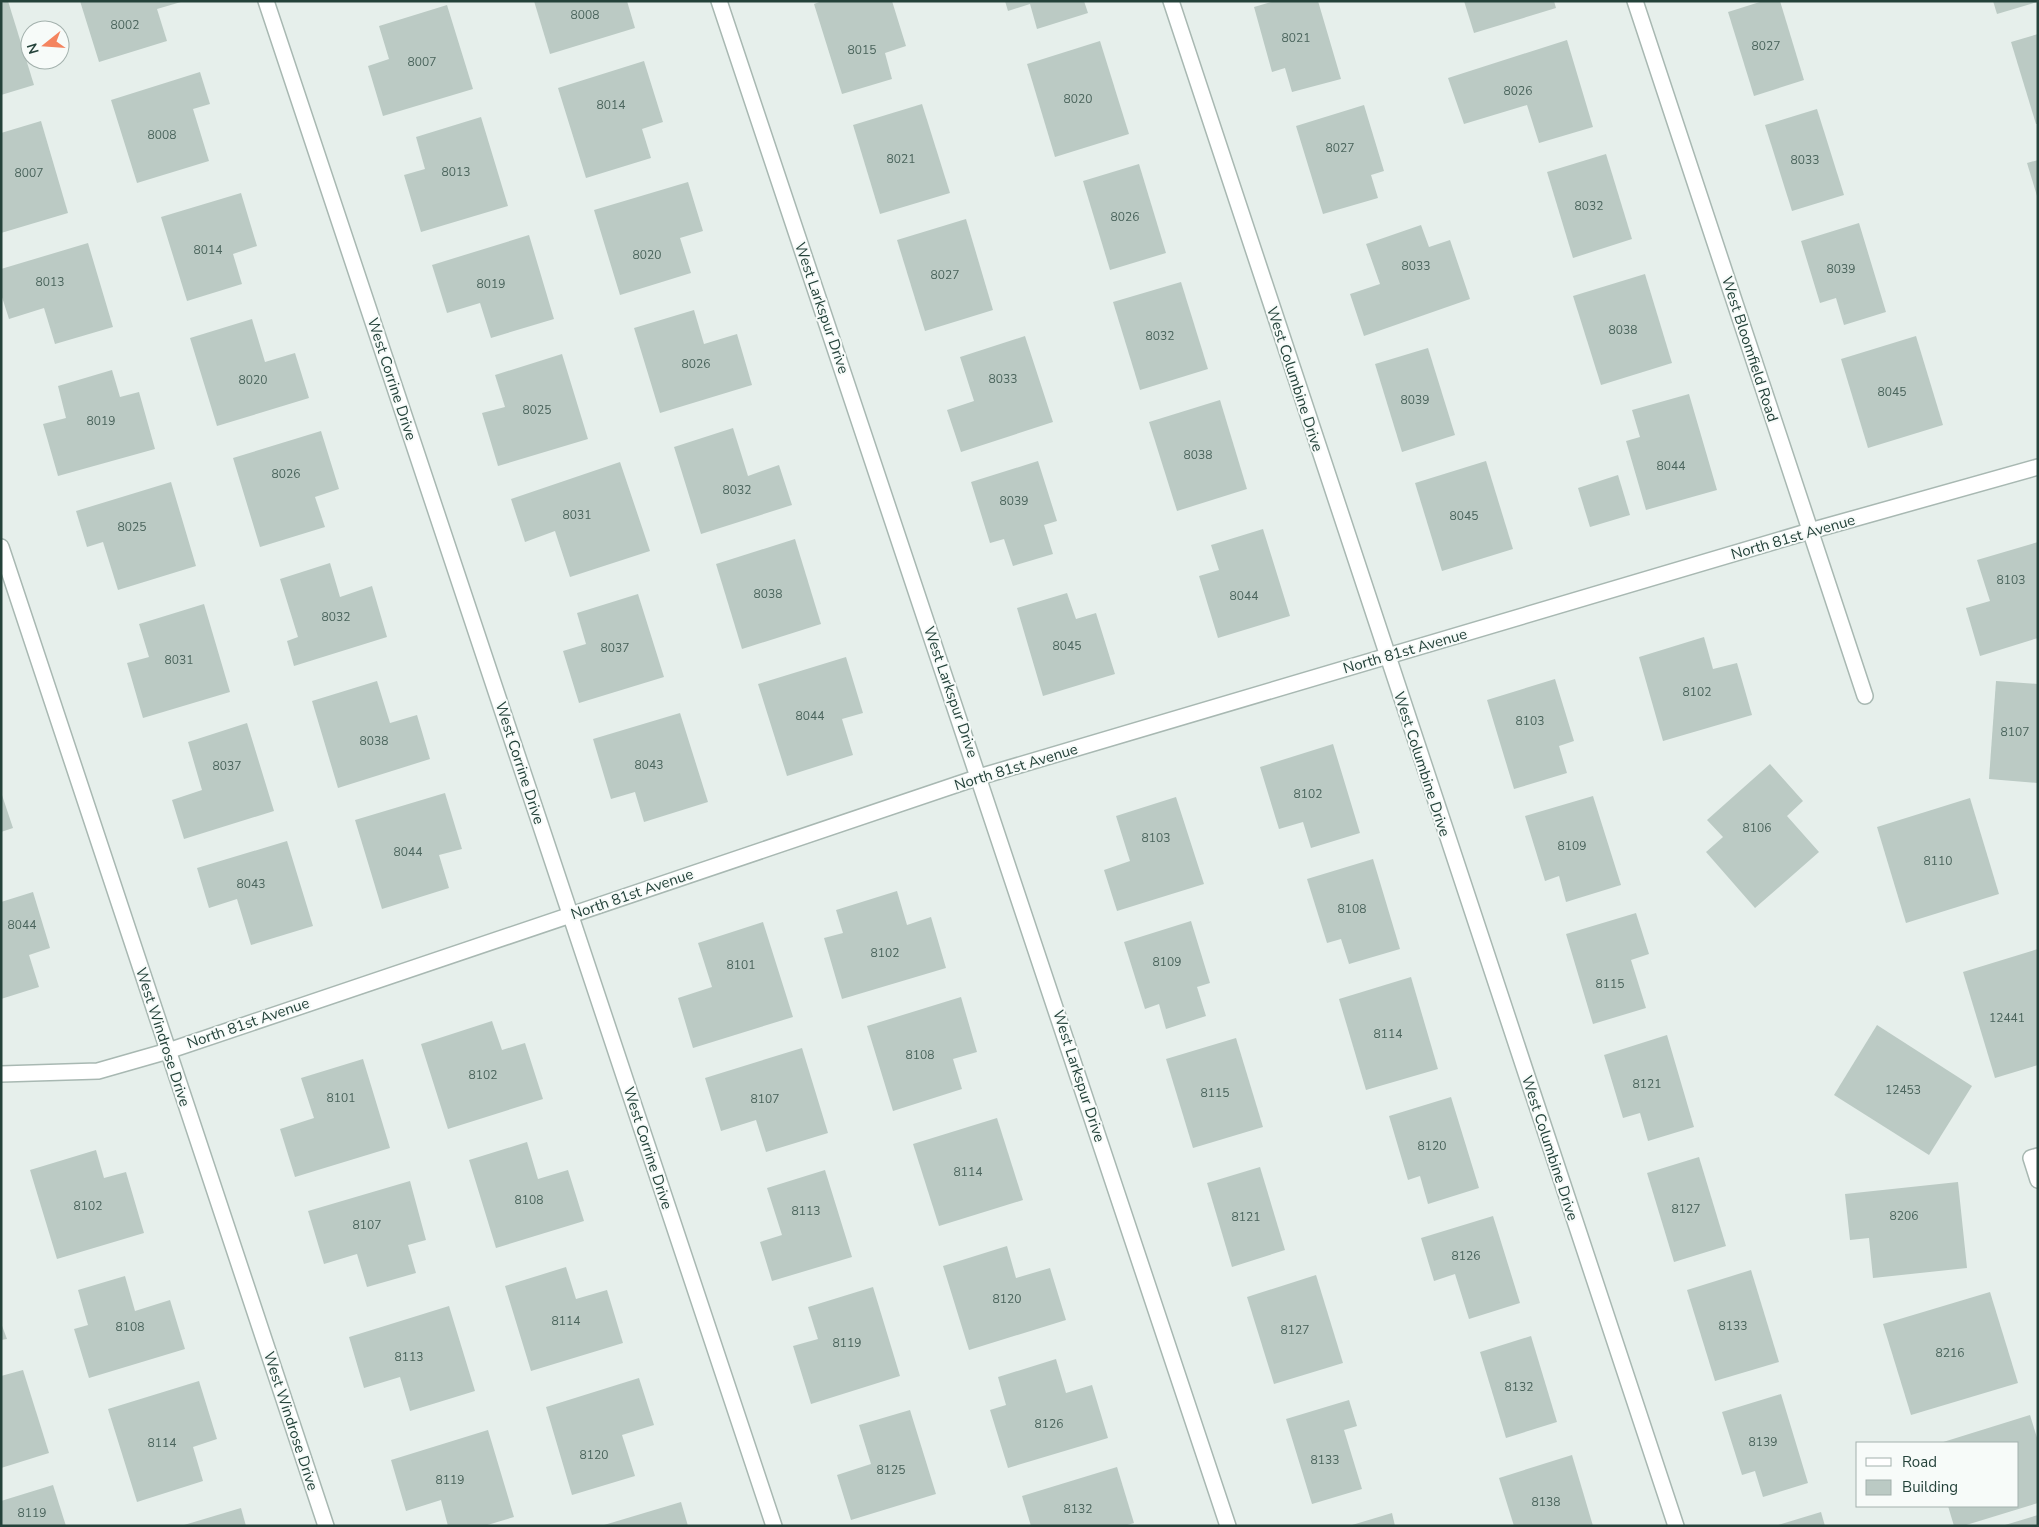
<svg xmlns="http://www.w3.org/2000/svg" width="2039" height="1527" viewBox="0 0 2039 1527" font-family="'Nunito Sans',sans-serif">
<rect width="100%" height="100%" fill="#e6efeb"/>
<!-- building -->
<g fill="#bbcac4">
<path d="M8,1L34,85L1,95V3Z"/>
<path d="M80,1H181V2L157,9L167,41L99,62Z"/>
<path d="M534,1H627L635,28L550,54Z"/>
<path d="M822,1H892L906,46L885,53L892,79L842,94L814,4Z"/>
<path d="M1005,1H1084L1088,13L1037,29L1030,4L1008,11Z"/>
<path d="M1275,1H1318L1341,79L1292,92L1285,68L1272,72L1254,7Z"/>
<path d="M1464,1H1554L1556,8L1474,33Z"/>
<path d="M1763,1H1780L1804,80L1754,96L1728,12Z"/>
<path d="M1993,1H2037V2L1997,14Z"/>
<path d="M447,5L473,89L383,116L368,66L389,59L379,26Z"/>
<path d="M2038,34V124H2036L2011,42Z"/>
<path d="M1567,40L1593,127L1539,143L1527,105L1464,124L1448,78Z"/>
<path d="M1100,41L1129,134L1055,157L1027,64Z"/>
<path d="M644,61L663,122L642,129L651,158L586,178L558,88Z"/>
<path d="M200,72L210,104L193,109L209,161L137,183L111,100Z"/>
<path d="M922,104L950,193L880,214L853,125Z"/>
<path d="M1364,105L1384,171L1371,175L1378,198L1323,214L1296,126Z"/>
<path d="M1817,109L1844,195L1792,211L1765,125Z"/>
<path d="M481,117L508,206L421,232L404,175L425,169L416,137Z"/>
<path d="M41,121L68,213L1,233V133Z"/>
<path d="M1606,154L1632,239L1573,258L1547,172Z"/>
<path d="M2038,160V196H2037L2027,163Z"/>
<path d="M1139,164L1166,253L1110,270L1083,181Z"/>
<path d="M688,182L703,231L680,238L691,273L620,295L594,210Z"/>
<path d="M241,193L257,246L233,254L242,284L187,301L161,217Z"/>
<path d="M966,219L993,310L925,331L897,240Z"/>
<path d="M1859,223L1886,312L1844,325L1836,298L1820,303L1801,241Z"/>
<path d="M1421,225L1429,247L1450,240L1470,299L1364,336L1350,294L1380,284L1366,244Z"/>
<path d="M529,235L554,319L491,338L480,303L447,313L432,265Z"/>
<path d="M88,243L113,327L55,344L44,308L9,319L1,294V269Z"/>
<path d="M1645,274L1672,363L1601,385L1573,296Z"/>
<path d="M1181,282L1208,369L1140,390L1113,302Z"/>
<path d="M694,310L704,344L737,334L752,385L660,413L634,328Z"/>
<path d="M252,319L265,362L295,353L309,398L217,426L190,338Z"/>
<path d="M1025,336L1053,422L961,452L947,410L974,401L960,357Z"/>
<path d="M1916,336L1943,425L1868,448L1841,359Z"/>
<path d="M1428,348L1455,435L1402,452L1375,364Z"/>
<path d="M562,354L588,439L498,466L482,413L505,407L495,375Z"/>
<path d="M112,370L120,397L139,392L155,449L58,476L43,424L66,418L58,386Z"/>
<path d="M1689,394L1717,490L1646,510L1626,441L1640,437L1632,410Z"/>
<path d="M1220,400L1247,489L1177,511L1149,422Z"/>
<path d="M733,428L748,476L779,465L792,505L701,534L674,447Z"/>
<path d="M321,431L339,489L315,497L325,527L260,547L233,458Z"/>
<path d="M1038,461L1057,521L1044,525L1053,554L1013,566L1004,539L990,543L971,482Z"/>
<path d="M1486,461L1513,549L1442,571L1415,483Z"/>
<path d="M620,462L650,551L570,577L555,531L525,542L511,499Z"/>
<path d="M1618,475L1630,515L1590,527L1578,488Z"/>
<path d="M171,482L196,566L118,590L103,542L87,547L76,511Z"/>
<path d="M1263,529L1290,616L1218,638L1199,576L1219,570L1211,545Z"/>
<path d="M795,539L821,624L742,649L716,564Z"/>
<path d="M2038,542V638L1980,656L1966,608L1990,601L1977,560Z"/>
<path d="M330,563L340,597L372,586L387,637L294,666L287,641L298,637L280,579Z"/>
<path d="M1067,593L1076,619L1096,613L1115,674L1043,696L1017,608Z"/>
<path d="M638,594L664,677L579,703L563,651L586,644L577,613Z"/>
<path d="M204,604L230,692L143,718L127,663L149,657L139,624Z"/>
<path d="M1704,637L1713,669L1737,663L1752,715L1663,741L1639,657Z"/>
<path d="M846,657L863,713L842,719L853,755L787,776L758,684Z"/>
<path d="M1555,679L1574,741L1559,746L1567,773L1514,789L1487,700Z"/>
<path d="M377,681L390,723L417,715L430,759L338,788L312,701Z"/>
<path d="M1996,681L2038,684V783L1989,779Z"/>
<path d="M680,713L708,802L644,822L635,792L611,799L593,739Z"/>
<path d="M247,723L274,811L184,839L172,800L202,790L188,742Z"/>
<path d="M1333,744L1360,833L1311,848L1303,822L1279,829L1260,767Z"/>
<path d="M1770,764L1803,801L1787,816L1819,852L1755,908L1706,852L1723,837L1707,820Z"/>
<path d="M1,792L13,828L1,832Z"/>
<path d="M445,793L462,849L439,855L449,888L382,909L355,820Z"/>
<path d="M1593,796L1621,885L1566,902L1559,876L1545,881L1525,816Z"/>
<path d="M1176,797L1204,884L1117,911L1104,870L1130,861L1116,816Z"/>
<path d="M1970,798L1999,894L1906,923L1877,827Z"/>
<path d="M287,841L313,926L251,945L237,899L209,908L197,868Z"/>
<path d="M1373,859L1400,949L1349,964L1341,939L1327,943L1307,879Z"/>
<path d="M897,891L907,925L931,917L946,968L842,999L824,938L843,933L836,910Z"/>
<path d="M33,892L50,948L29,955L39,987L1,999V902Z"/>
<path d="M1636,913L1649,954L1631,960L1646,1008L1593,1024L1566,934Z"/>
<path d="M1191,921L1210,983L1197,987L1206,1016L1166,1029L1159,1004L1145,1009L1124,942Z"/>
<path d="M763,922L793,1017L693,1048L678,998L712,987L698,943Z"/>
<path d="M2038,949V1065L1995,1078L1963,972Z"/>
<path d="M1411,977L1438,1069L1366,1090L1339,999Z"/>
<path d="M961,997L977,1052L953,1059L962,1089L893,1111L867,1026Z"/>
<path d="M492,1021L502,1050L525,1043L543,1099L448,1129L421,1044Z"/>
<path d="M1877,1025L1972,1086L1929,1155L1834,1095Z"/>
<path d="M1667,1035L1694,1127L1648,1141L1640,1113L1623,1118L1604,1055Z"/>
<path d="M1236,1038L1263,1127L1193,1148L1166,1059Z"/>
<path d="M802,1048L828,1133L766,1152L756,1120L721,1131L705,1078Z"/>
<path d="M363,1059L390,1148L295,1177L280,1129L314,1118L301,1078Z"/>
<path d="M1451,1097L1479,1188L1428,1204L1420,1176L1408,1180L1389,1116Z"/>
<path d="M997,1118L1023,1200L939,1226L913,1144Z"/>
<path d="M527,1142L538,1179L568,1170L584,1221L496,1248L469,1160Z"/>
<path d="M96,1150L104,1178L126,1172L144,1233L57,1259L30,1170Z"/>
<path d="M1699,1157L1726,1246L1674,1262L1647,1173Z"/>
<path d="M1260,1167L1285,1250L1232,1267L1207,1183Z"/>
<path d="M825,1170L852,1257L772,1281L760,1242L782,1235L767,1188Z"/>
<path d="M410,1181L426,1240L408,1245L416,1273L367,1287L357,1254L324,1264L308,1211Z"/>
<path d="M1958,1182L1967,1268L1873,1278L1869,1238L1850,1240L1845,1194Z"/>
<path d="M1493,1216L1520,1303L1469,1319L1455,1274L1434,1281L1421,1238Z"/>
<path d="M1007,1246L1016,1278L1050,1268L1066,1320L969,1350L943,1266Z"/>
<path d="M566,1267L576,1299L607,1290L623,1343L531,1371L505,1286Z"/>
<path d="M1751,1270L1779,1362L1715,1381L1687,1290Z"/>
<path d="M1316,1275L1343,1363L1274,1384L1247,1297Z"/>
<path d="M125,1276L135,1311L170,1300L185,1349L89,1378L74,1329L88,1325L78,1290Z"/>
<path d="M873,1287L900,1376L811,1404L793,1346L818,1339L808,1307Z"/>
<path d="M1990,1292L2018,1383L1911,1415L1883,1324Z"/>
<path d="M449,1306L475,1391L410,1411L400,1377L364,1388L349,1337Z"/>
<path d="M1,1323L7,1339L1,1340Z"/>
<path d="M1531,1336L1557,1422L1506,1438L1480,1352Z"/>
<path d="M1056,1359L1066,1393L1092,1385L1108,1438L1008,1468L990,1410L1006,1405L998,1377Z"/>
<path d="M23,1370L49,1453L1,1468V1376Z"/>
<path d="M639,1378L654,1425L622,1435L635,1476L572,1495L546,1407Z"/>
<path d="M199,1381L217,1439L193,1447L203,1481L137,1502L108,1409Z"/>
<path d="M1781,1394L1808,1483L1763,1497L1755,1471L1742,1475L1722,1412Z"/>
<path d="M1349,1400L1357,1426L1344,1430L1362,1489L1312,1504L1286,1419Z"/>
<path d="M910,1410L936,1494L851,1520L837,1475L871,1464L859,1425Z"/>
<path d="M2030,1415L2038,1441V1503L1963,1526H1954L1948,1506H2018V1443H1940Z"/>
<path d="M488,1430L514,1517L484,1526H448L441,1500L406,1511L391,1460Z"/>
<path d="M1572,1455L1593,1526H1514L1499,1478Z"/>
<path d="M1117,1467L1134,1523L1124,1526H1031L1022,1496Z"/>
<path d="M53,1485L66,1526H1V1501Z"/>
<path d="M681,1502L688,1526H604V1525Z"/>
<path d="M241,1508L246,1526H185L184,1525Z"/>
<path d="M1821,1512L1825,1526H1778V1525Z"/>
<path d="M1392,1513L1395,1526H1352V1525Z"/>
<path d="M2038,1515V1526H2005V1525Z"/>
</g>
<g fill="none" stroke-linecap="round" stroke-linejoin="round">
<!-- minor casing -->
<g stroke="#a8b8b2" stroke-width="18">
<g id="minor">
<path d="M266,1L774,1526"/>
<path d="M719,1L1228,1526"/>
<path d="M1171,1L1676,1526"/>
<path d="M1635,1L1865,696"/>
<path d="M1,547L326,1526"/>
<path d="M1,1074L98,1071L168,1051L979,777L1810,531L2038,467"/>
<path d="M2038,1156L2031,1158L2038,1180"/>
</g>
</g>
<!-- minor -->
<use href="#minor" stroke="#fff" stroke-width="15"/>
</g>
<g text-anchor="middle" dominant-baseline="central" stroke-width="4" stroke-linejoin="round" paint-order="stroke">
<!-- number labels -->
<g font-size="12" fill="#4a645c">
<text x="585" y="15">8008</text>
<text x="125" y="25">8002</text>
<text x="1296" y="38">8021</text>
<text x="1766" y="46">8027</text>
<text x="862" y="50">8015</text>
<text x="422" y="62">8007</text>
<text x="1518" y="91">8026</text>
<text x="1078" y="99">8020</text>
<text x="611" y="105">8014</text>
<text x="162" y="135">8008</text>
<text x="1340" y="148">8027</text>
<text x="901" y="159">8021</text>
<text x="1805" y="160">8033</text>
<text x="456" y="172">8013</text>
<text x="29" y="173">8007</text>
<text x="1589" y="206">8032</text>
<text x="1125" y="217">8026</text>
<text x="208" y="250">8014</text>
<text x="647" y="255">8020</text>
<text x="1416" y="266">8033</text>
<text x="1841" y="269">8039</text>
<text x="945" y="275">8027</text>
<text x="50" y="282">8013</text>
<text x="491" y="284">8019</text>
<text x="1623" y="330">8038</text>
<text x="1160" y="336">8032</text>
<text x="696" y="364">8026</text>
<text x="1003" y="379">8033</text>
<text x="253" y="380">8020</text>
<text x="1892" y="392">8045</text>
<text x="1415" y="400">8039</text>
<text x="537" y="410">8025</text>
<text x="101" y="421">8019</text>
<text x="1198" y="455">8038</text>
<text x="1671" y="466">8044</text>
<text x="286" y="474">8026</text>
<text x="737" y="490">8032</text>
<text x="1014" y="501">8039</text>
<text x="577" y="515">8031</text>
<text x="1464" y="516">8045</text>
<text x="132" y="527">8025</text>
<text x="2011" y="580">8103</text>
<text x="768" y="594">8038</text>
<text x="1244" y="596">8044</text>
<text x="336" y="617">8032</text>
<text x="1067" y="646">8045</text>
<text x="615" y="648">8037</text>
<text x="179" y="660">8031</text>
<text x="1697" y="692">8102</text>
<text x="810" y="716">8044</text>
<text x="1530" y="721">8103</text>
<text x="2015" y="732">8107</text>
<text x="374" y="741">8038</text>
<text x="649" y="765">8043</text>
<text x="227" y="766">8037</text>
<text x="1308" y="794">8102</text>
<text x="1757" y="828">8106</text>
<text x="1156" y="838">8103</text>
<text x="1572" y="846">8109</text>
<text x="408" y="852">8044</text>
<text x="1938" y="861">8110</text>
<text x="251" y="884">8043</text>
<text x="1352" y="909">8108</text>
<text x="22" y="925">8044</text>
<text x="885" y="953">8102</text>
<text x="1167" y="962">8109</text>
<text x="741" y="965">8101</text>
<text x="1610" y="984">8115</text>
<text x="2007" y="1018">12441</text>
<text x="1388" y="1034">8114</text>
<text x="920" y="1055">8108</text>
<text x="483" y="1075">8102</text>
<text x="1647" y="1084">8121</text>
<text x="1903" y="1090">12453</text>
<text x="1215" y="1093">8115</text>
<text x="341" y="1098">8101</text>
<text x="765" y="1099">8107</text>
<text x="1432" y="1146">8120</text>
<text x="968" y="1172">8114</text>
<text x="529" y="1200">8108</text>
<text x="88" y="1206">8102</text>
<text x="1686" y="1209">8127</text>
<text x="806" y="1211">8113</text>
<text x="1904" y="1216">8206</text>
<text x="1246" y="1217">8121</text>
<text x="367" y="1225">8107</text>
<text x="1466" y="1256">8126</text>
<text x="1007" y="1299">8120</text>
<text x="566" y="1321">8114</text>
<text x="1733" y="1326">8133</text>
<text x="130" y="1327">8108</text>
<text x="1295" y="1330">8127</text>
<text x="847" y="1343">8119</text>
<text x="1950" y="1353">8216</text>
<text x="409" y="1357">8113</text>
<text x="1519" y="1387">8132</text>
<text x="1049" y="1424">8126</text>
<text x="1763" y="1442">8139</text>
<text x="162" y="1443">8114</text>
<text x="594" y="1455">8120</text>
<text x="1325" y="1460">8133</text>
<text x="891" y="1470">8125</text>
<text x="450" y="1480">8119</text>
<text x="1546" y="1502">8138</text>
<text x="1078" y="1509">8132</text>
<text x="32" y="1513">8119</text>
</g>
<!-- street labels -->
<g font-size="15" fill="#24423a" stroke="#f7fbf9">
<text transform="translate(822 308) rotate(71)">West Larkspur Drive</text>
<text transform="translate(1750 349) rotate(72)">West Bloomfield Road</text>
<text transform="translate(392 379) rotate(72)">West Corrine Drive</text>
<text transform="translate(1295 379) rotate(72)">West Columbine Drive</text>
<text transform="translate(1793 537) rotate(-16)">North 81st Avenue</text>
<text transform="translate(1405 651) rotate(-16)">North 81st Avenue</text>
<text transform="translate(951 692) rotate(71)">West Larkspur Drive</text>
<text transform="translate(520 763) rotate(72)">West Corrine Drive</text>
<text transform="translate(1422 764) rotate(72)">West Columbine Drive</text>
<text transform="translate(1016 767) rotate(-17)">North 81st Avenue</text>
<text transform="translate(632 894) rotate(-19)">North 81st Avenue</text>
<text transform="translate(248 1023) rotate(-19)">North 81st Avenue</text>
<text transform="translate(163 1037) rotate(72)">West Windrose Drive</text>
<text transform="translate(1079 1076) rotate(72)">West Larkspur Drive</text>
<text transform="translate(648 1148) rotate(72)">West Corrine Drive</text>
<text transform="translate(1550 1148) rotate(72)">West Columbine Drive</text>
<text transform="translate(291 1421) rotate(72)">West Windrose Drive</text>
</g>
</g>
<!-- border -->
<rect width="2039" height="1527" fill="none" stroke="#24423a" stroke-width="5"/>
<!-- legend -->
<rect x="1856" y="1442" width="162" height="65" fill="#f7fbf9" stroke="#a3b1ad"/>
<rect x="1866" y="1458" width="25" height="8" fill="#ffffff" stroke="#a3b1ad"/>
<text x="1902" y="1467" font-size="15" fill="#24423a">Road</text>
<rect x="1866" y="1480" width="25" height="15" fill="#bbcac4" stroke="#a3b1ad"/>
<text x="1902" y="1492" font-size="15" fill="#24423a">Building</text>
<!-- north arrow -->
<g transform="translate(45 45) rotate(253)"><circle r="24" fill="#f7fbf9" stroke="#a3b1ad"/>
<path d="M0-4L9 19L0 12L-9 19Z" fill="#f4845f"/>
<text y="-8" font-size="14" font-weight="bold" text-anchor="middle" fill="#24423a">N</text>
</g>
</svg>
